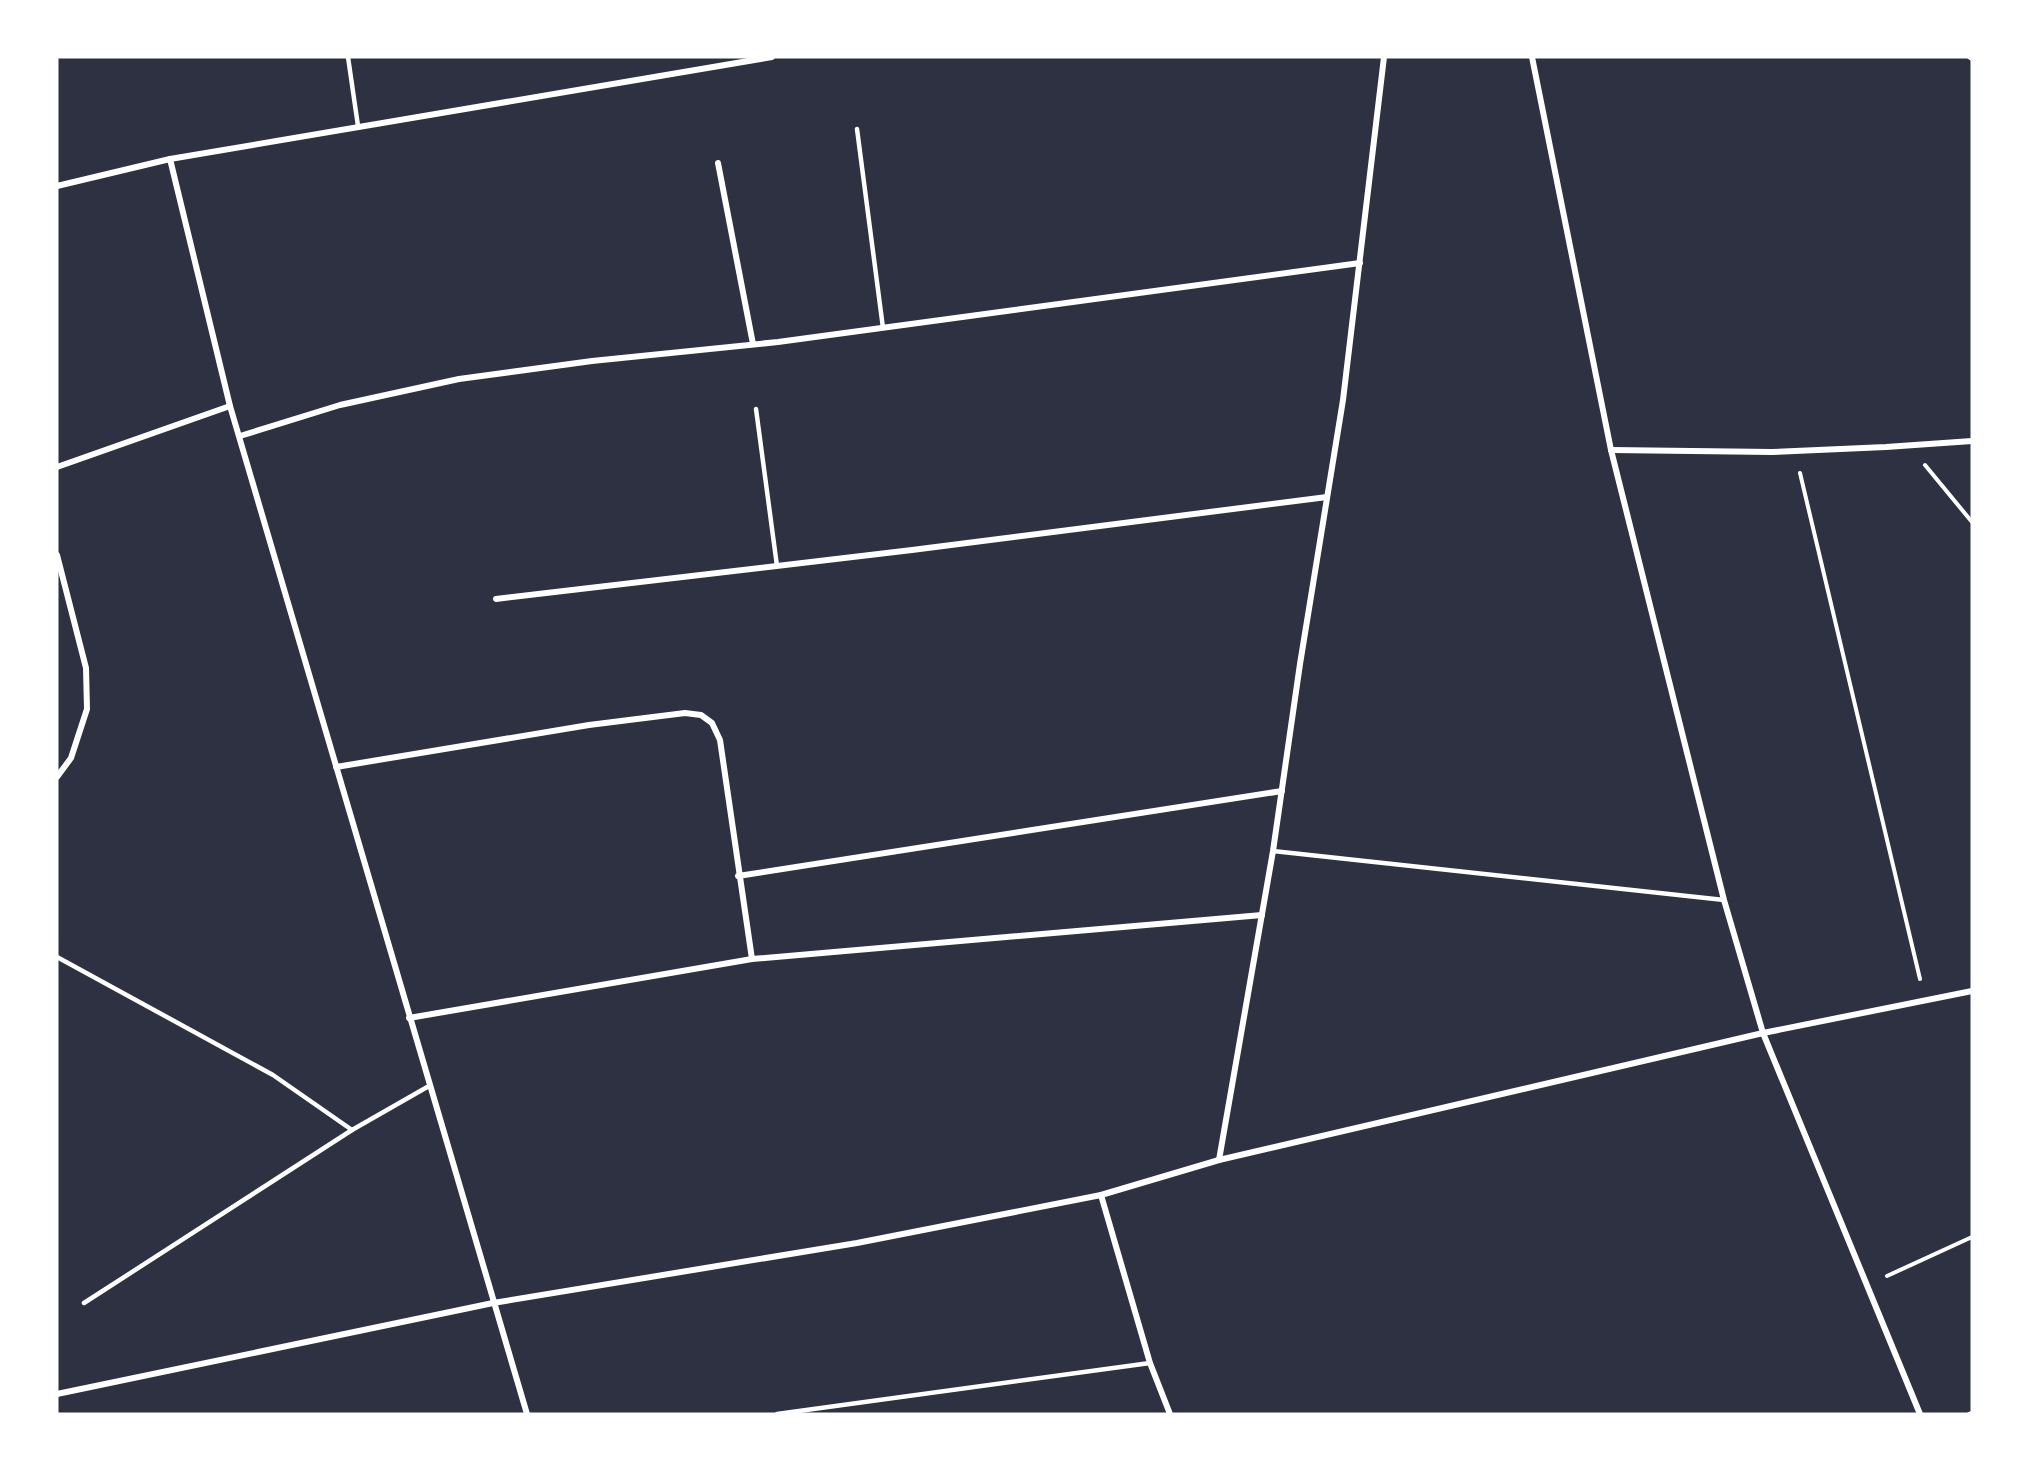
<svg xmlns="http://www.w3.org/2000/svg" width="2029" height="1471" viewBox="0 0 2029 1471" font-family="'Asap Condensed',sans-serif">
<rect width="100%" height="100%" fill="#2d3142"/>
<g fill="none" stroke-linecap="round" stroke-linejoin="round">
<!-- path -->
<g stroke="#fff" stroke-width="4">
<path d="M1969,57L1972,59"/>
<path d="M1925,465L1972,522"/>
<path d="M1800,473L1920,979"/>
<path d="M1887,1276L1972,1237"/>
<path d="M1969,1414L1972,1413"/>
</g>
<!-- service -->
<g stroke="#fff" stroke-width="4.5">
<path d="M348,57L358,126"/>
<path d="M857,129L883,328"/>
<path d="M756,409L777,566"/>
<path d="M1273,851L1724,900"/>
<path d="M57,957L273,1075L352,1130"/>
<path d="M84,1303L352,1130L429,1086"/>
<path d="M777,1414L1150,1363"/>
</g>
<!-- minor -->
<g stroke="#fff" stroke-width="6">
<path d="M1532,57L1611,450L1724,900L1763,1033L1920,1414"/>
<path d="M170,159L230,406L527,1414"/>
<path d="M718,163L753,344"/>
<path d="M57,186L170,159L772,57"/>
<path d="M240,436L340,405L459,379L592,361L778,342L1360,263"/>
<path d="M1611,450L1772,452L1886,447L1972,441"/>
<path d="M57,467L230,406"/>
<path d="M57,555L86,668L87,709L71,758L57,777"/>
<path d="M496,599L912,550L1327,497"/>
<path d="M336,767L589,725L685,713L701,715L712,723L720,740L752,959"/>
<path d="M738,876L1282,791"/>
<path d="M409,1018L752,959L1262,915"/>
<path d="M1219,1160L1273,851L1300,664L1343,400L1384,57"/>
<path d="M1101,1195L1150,1363L1170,1414"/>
<path d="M57,1394L493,1303L857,1243L1101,1195L1219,1160L1763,1033L1972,991"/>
</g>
</g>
<!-- border -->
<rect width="2029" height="1471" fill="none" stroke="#ffffff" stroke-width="117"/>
</svg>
